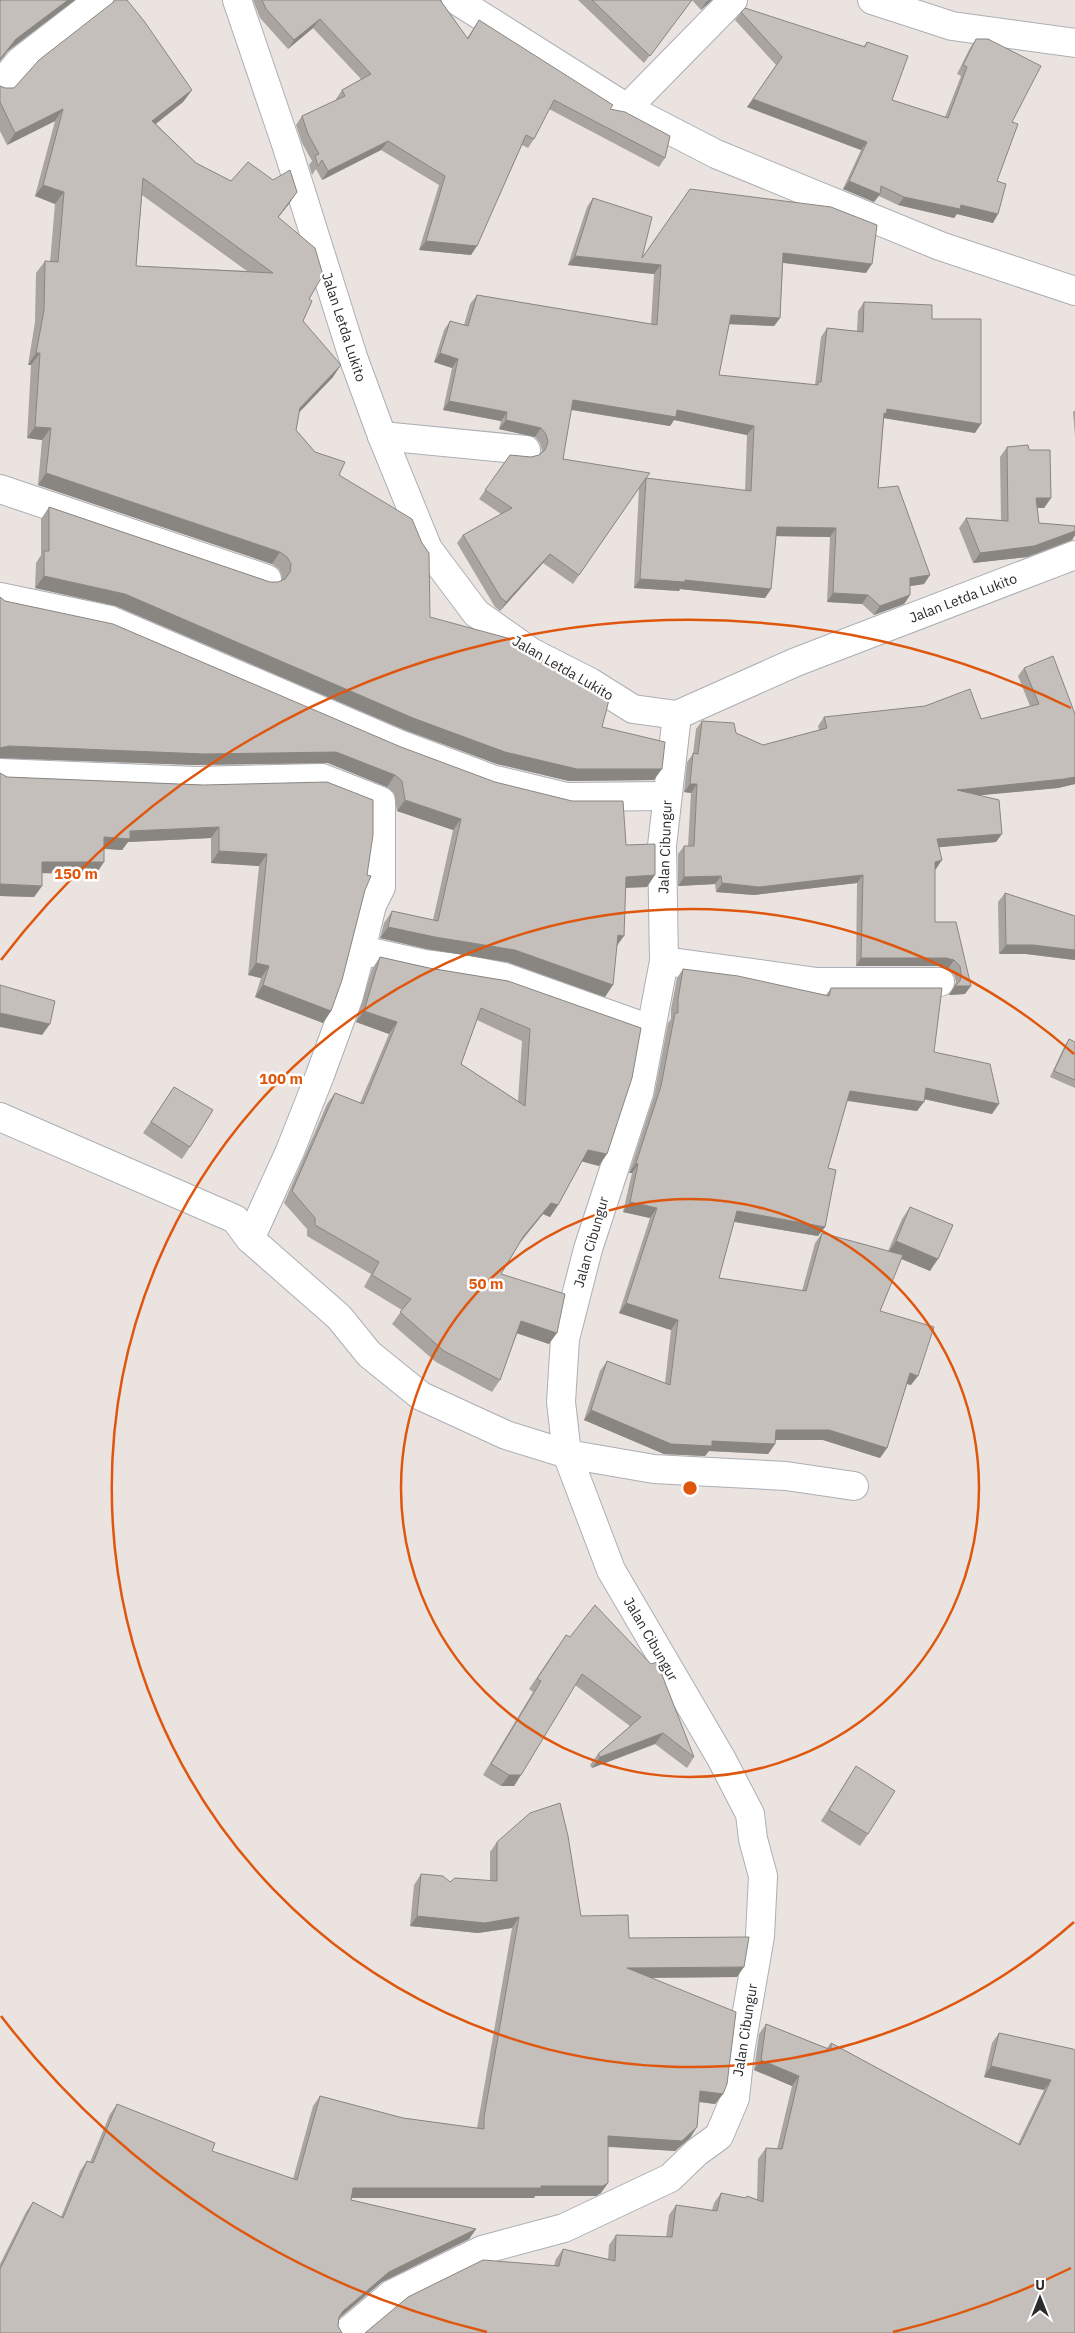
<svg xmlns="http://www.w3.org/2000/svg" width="1075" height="2333" viewBox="0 0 1075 2333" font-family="'IBM Plex Sans',sans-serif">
<rect width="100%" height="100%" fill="#ebe3df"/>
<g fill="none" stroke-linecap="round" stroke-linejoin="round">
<!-- minor casing -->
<g stroke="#abafb6" stroke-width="30">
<g id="minor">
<path d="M456,0L627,108L716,154L940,246L1075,291"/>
<path d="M872,0L952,26L1075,43"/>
<path d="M0,85L20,61L99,0"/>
<path d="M627,108L733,0"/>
<path d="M382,436L526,450"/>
<path d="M0,489L267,579"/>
<path d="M0,597L110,620L399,744L492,779L567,797L666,796"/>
<path d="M0,773L196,781L322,778L381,801V887L372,905L361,950"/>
<path d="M664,961L817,982H940"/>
<path d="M0,1117L235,1219L250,1239L339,1317L369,1354L421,1396L506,1435L567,1454L654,1469L786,1476L854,1486"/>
<path d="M250,1239L290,1151L320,1075L349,996L361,950L424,964L463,969L504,977L650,1029"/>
<path d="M346,2333L392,2294L482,2250L564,2228L670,2178L697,2152L719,2136L735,2098L740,2052L760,1936L763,1876L753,1839L750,1814L721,1758L611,1570L567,1454L561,1402L565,1339L588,1249L639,1093L664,961L662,846L677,715"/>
</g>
</g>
<!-- tertiary casing -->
<g stroke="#abafb6" stroke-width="30">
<path id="tertiary" d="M237,0L286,144L353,357L382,436L428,549L476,613L531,652L590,682L633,709L677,715L796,662L1075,555"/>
</g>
<!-- minor -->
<use href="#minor" stroke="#fff" stroke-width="28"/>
<!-- tertiary -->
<use href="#tertiary" stroke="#fff" stroke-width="28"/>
</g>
<!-- wall -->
<g fill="#a9a4a0" fill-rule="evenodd">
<path d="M253,0H440L467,38L479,20L610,109L665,158L659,167L549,109L534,139L528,148L522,145L471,255L419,250L439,185L381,150L322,180L316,169L312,175L309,165L312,161L302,143L296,125L302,116L336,100V99L342,90L361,79L313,28L288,49L260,18Z"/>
<path d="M578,0H712L701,10L692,0L644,63Z"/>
<path d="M741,12L864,46L867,42L892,100L945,117L961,76L957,74L970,48L976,39L1012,122L997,181L993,223L957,214L954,218L898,205L879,196L874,202L843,189L861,150L747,107L776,65L735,20Z"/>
<path d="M0,86L5,88L192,90L183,102L156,124L196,163L231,181L289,204L278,217L309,299L303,321L333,377L299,412L296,430L315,452L339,475L430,617L602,727L654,780L569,781L497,764L405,730L116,606L35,588L36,563L41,555V519L49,507L270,582H278L282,581V576L279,569L272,564L38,485L42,440L27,438L31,365H28L35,322L36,273L45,261L50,262L55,204L35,196L55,121L7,145L0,131ZM142,195L247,271L136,266Z"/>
<path d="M690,189L866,273L783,263L780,318L774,326L729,324L719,375L815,385L821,337L827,328L857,331L858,311L864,302L932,319L975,433L884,418L878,488L930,575L924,584L910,586V595L904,604L874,615L862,604L827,602L830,537L776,536L771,589L765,598L680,589L679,591L634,588L639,488L573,584L543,563L500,611L495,607L457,543L463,535L501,514L479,499L510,455L531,457L539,455L542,451L540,443L535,437L499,429L501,421L443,410L452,368L434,362L444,330L450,321L464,325L470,304L477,295L651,324L654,274L568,265L587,207L593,198L642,258ZM571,410L670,426L674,420L747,435L745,491L646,478L563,459Z"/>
<path d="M1075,410V436L1073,412Z"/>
<path d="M1007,447L1029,450L1051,498L1044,508H1037L1039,523L1075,526V535L1072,540L1027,557L973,563L959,528L966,518L1001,520L1000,457Z"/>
<path d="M0,597L5,601L626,845L647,887L626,888L617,947L605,997L507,962L427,949L380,938L384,923L392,911L433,920L453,830L397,811L394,793L387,787L328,763L196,765L0,758Z"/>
<path d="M1024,668L1075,714V784L1058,788L980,795L996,842L939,847L936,869H935V922H956L965,994L949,995L954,986L956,982L954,975L948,969L940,966H856L857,883L754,895L716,892L715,884L678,886V854L684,846H688L691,793L684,792L687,762L693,754L696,729L702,721L736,733L763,745L819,730L818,726L824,717L981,719L1030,706L1018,676Z"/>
<path d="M0,773L7,777L203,785L365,890L331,1011L323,1023L255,997L261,978L248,975L259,866L211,863V838L128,842L122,850L104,849L96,874L42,873V886L34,897L0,896Z"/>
<path d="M1005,893L1075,916V960L1026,954H999L998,902Z"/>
<path d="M380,957L429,968L508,981L599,1166L582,1161L558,1205L550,1217L543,1214L520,1243L501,1274L549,1344L517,1333L500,1380L492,1392L436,1362L392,1324L402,1310L364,1287L371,1274L307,1236V1229L284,1203L327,1104L335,1093L360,1103L389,1034L356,1022L372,969ZM477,1020L522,1041L518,1101L461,1064Z"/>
<path d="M683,969L826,995L831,988L934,1052L992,1114L924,1099L917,1111L847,1101L828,1168L825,1227L818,1236L734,1222L719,1278L802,1291L815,1243L822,1233L888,1251L902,1219L910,1207L930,1271L901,1259L880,1311L911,1385L907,1384L887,1448L880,1458L823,1440H775V1444L768,1454L709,1451L705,1456L664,1454L584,1420L600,1371L607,1361L665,1383L671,1330L619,1313L650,1218L623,1212L632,1173H629L654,1096L668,1023L671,1019V1009L677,978Z"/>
<path d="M1069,1039L1075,1042V1088L1050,1077L1065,1045Z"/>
<path d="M174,1087L190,1147L182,1159L143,1133Z"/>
<path d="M558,1646L694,1757L687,1768L655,1744L592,1768L590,1765L598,1754L630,1726L575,1685L514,1786H501L483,1775L533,1692L529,1689Z"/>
<path d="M856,1766L868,1834L860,1846L821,1821Z"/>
<path d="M497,1842L581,1916L629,1938L737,1977L651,1978L723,2094L715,2104L699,2102L697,2127L690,2138L675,2151L608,2147L601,2193L596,2196H535L534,2198H352L351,2200L476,2229L469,2239L382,2282L0,2333V2264L26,2212L33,2202L61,2217L80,2171L87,2161L90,2162L110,2114L117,2104L212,2151L293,2179L313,2106L320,2096L403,2118L477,2128L512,1928L478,1933L410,1926L414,1885L421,1874L450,1882L490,1881V1852Z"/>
<path d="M766,2024L827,2048L831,2043L1018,2144L1044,2090L984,2077L992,2043L999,2033L1075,2050V2333L554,2266L556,2259L563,2249L608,2259L609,2245L616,2235L666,2237L669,2215L676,2205L712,2210L714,2203L721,2193L746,2198L747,2196L757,2200L758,2159L766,2148L777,2149L792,2086L754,2070L759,2034Z"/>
</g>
<!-- shaded-wall -->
<g fill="#898682">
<path d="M68,0H75L8,51L0,61V59L16,39Z"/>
<path d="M709,0H712L701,10L706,2Z"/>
<path d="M320,19L313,28L288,49L294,40Z"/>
<path d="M192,90L183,102L144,133L152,121Z"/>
<path d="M753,99L867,142L861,150L747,107Z"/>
<path d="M63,109L55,121L7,145L15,133Z"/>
<path d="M388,141L381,150L322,180L328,171Z"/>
<path d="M849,181L880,194L874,202L843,189Z"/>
<path d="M43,185L64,192L55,204L35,196Z"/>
<path d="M297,192L289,204L269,229L278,217Z"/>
<path d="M904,197L961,205L998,214L993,223L957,214L954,218L898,205Z"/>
<path d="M426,241L477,246L471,255L419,250Z"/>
<path d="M783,253L872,264L866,273L777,262Z"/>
<path d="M575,256L661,265L654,274L568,265Z"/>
<path d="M731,315L780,318L774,326L724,324Z"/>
<path d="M36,353H40L31,365H28Z"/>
<path d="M440,353L458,359L452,368L434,362Z"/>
<path d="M341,365L333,377L292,420L300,408Z"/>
<path d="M573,400L677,410L754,426L747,435L674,420L670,426L567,409Z"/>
<path d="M449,401L507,412L501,421L443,410Z"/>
<path d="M887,409L981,424L975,433L883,418L880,422Z"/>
<path d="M506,420L541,428L535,437L499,429Z"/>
<path d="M35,427L51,428L42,440L27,438Z"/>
<path d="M46,473L280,552L272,564L38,485Z"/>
<path d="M1036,498H1051L1044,508H1028Z"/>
<path d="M777,527L836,528L830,537L771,536Z"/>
<path d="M1075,531V535L1072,540L1027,557L973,563L980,553Z"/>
<path d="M550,554L543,563L500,611L506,602Z"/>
<path d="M930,575L924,584L904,587L910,578Z"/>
<path d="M44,576L125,594L662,769L654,780L569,781L497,764L405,730L116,606L35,588Z"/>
<path d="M640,579L685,580L771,589L765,598L680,589L679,591L634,588Z"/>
<path d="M833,593L868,595L862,604L827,602Z"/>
<path d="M910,595L904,604L874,615L880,606Z"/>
<path d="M9,746L336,752L395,775L387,787L328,763L196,765L0,758V748Z"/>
<path d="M1075,777V784L1058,788L951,798L957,790Z"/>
<path d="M690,784H697L691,793L684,792Z"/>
<path d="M405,800L461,819L453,830L397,811Z"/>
<path d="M219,827L211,838L128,842L122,850L96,848L104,837L130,831Z"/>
<path d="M1002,834L996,842L932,848L937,839Z"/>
<path d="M219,851L267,854L259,866L211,863Z"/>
<path d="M942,860L936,869L929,870L935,862Z"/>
<path d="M42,862H104L96,874L34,873Z"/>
<path d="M655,875L647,887L618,888L626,877Z"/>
<path d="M863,875L857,883L754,895L716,892L722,883Z"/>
<path d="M721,876L715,884L678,886L684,877Z"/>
<path d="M0,884L42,886L34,897L0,896Z"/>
<path d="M388,927L515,950L613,985L605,997L507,962L427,949L380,938Z"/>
<path d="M618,935L624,936L616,947Z"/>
<path d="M1006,945H1033L1075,950V960L1026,954H999Z"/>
<path d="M861,958H946L954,960L948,969L940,966H856Z"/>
<path d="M256,963L269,966L261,978L248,975Z"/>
<path d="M263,985L331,1011L323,1023L255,997Z"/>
<path d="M955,986H971L965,994L949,995Z"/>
<path d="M364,1011L397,1022L389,1034L356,1022Z"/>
<path d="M0,1013L50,1024L42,1035L0,1027Z"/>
<path d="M926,1088L999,1104L992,1114L919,1098Z"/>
<path d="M850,1091L924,1102L917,1111L843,1100Z"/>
<path d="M588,1150L607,1154L599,1166L580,1161Z"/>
<path d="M636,1163L638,1164L632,1173H629Z"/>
<path d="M630,1202L657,1208L650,1218L623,1212Z"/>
<path d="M551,1203L558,1205L550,1217L543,1214L515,1248L523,1237Z"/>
<path d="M737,1211L825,1227L818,1236L730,1221Z"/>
<path d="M896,1241L938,1259L930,1271L888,1253Z"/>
<path d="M626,1303L678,1320L671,1330L619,1313Z"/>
<path d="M521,1321L557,1333L549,1344L513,1332Z"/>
<path d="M910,1373L918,1376L911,1385L903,1383Z"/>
<path d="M591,1410L712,1441L775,1444L768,1454L709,1451L705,1456L664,1454L584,1420Z"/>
<path d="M776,1430H829L887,1448L880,1458L823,1440H769Z"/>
<path d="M663,1733L655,1744L592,1768L600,1757Z"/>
<path d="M509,1775H521L514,1786H501Z"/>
<path d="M417,1916L519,1917L512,1928L478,1933L410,1926Z"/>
<path d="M744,1967L737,1977L619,1978L627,1968Z"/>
<path d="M761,2060L799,2076L792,2086L754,2070Z"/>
<path d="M991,2066L1051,2080L1044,2090L984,2077Z"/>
<path d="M700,2091L723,2094L715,2104L693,2101Z"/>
<path d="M697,2127L690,2138L675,2151L601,2146L608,2136Z"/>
<path d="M608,2183L601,2193L596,2196H535L534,2198H346L353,2188L541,2186Z"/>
<path d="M476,2229L469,2239L382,2282L336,2321L343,2311L389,2272Z"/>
</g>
<!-- building -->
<g fill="#c4bfba" stroke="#898682" fill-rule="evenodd">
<path d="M0,0H68L16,39L0,59Z"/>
<path d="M116,0H127L144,21L192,90L152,121L196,163L231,181L248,162L273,180L290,170L297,192L278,217L315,248L323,275L309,299L312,301L303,321L341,365L300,408L296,430L315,452L345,462L339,475L412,519L422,543L429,553L430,617L511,639L532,654L610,696L602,727L665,742L662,769H577L505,752L413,718L125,594L44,576V551H49V507L270,582H278L285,579L290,572L291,564L287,557L280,552L46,473L51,428L35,427L40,353H36L44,310L45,261L58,262L64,192L43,185L63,109L15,133L0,102V86L5,88H14L39,60ZM143,178L273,273L136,266Z"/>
<path d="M262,0H440L468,39L479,20L613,105L610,109L625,112L670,136L665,158L554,100L534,139L526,135L477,246L426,241L445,176L388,141L328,171L322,160L318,166L315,156L319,154L308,134L302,116L345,96L342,90L371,74L320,19L294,40L266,9Z"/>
<path d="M592,0H692L650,56Z"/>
<path d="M745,8L865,47L867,42L908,56L892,100L948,118L967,67L963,65L976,39H988L1041,66L1012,122L1018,124L997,181L1006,184L998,214L961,205L960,209L904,197L881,186L880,194L849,181L867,142L753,99L782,57L741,12Z"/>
<path d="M690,189L831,207L877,225L872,264L783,253L780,318L731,315L719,375L818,385V382H821L827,328L863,332L864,302L932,305V319H981V424L887,409L886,414L884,413L878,488L898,486L930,575L910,578V595L880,606L868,595L833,593L836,528L777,527L771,589L685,580V582L640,579L646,478L579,575L550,554L506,602L501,598L463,535L512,508L485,490L510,455L531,457L539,455L545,450L548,442L546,434L541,428L506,420L507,412L449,401L458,359L440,353L450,321L468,326L477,295L657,325L661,265L575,256L593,198L652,217L642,258ZM573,400L676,417L677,410L754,426L751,491L646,478L650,473L563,459Z"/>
<path d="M1028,445L1029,450H1050L1051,498H1036L1039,523L1075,526V531L1034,546L980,553L966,518L1008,521L1007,447Z"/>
<path d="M0,597L5,601L113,624L401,747L495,782L572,801H623L626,845L655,844V875L626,877L624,936L618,935L613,985L515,950L435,937L388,927L392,911L438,921L461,819L405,800L402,781L395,775L336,752L204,754L9,746L0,748Z"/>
<path d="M1053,656L1075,714V777L1064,779L957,790L999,800L1002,834L937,839L942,860L935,862V922H956L971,986H955L960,981L961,974L960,966L954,960L946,958H861L863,875L759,887L722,883L721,876L684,877V846H694L697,784H690L693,753L698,754L702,721L734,723L736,733L763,745L827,728L824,717L925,706L970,689L981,719L1039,704L1024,668Z"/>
<path d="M0,773L7,777L203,785L327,782L373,800V835L367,875L371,876L365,890L342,980L331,1011L263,985L269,966L256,963L267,854L219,851V827L130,831V839L104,837V862H42V886L0,884Z"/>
<path d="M1005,893L1075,916V950L1033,945H1006Z"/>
<path d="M380,957L429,968L508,981L641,1028L632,1078L607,1154L588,1150L558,1205L551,1203L523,1237L501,1274L565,1294L557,1333L521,1321L500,1380L444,1351L400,1312L411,1299L372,1275L379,1262L315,1225V1218L292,1191L335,1093L363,1104L397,1022L364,1011ZM481,1008L530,1029L525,1106L461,1064Z"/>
<path d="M683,969L738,976L829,996L831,988H942L934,1052L990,1064L999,1104L926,1088L924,1102L850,1091L828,1168L836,1170L825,1227L737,1211L719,1278L806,1291L822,1233L903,1255L880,1311L934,1327L918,1376L910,1373L887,1448L829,1430H776L775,1444L712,1441V1446L671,1444L591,1410L607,1361L670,1385L678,1320L626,1303L657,1208L630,1202L638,1164L636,1163L661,1086L675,1013H678V999Z"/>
<path d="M0,985L55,1001L50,1024L0,1013Z"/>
<path d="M1069,1039L1075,1042V1080L1054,1071Z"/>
<path d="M174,1087L213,1110L190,1147L151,1122Z"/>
<path d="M910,1207L953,1225L938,1259L896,1241Z"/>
<path d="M595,1605L651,1664L657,1662L694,1757L663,1733L600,1757L598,1754L641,1717L582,1674L521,1775H509L491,1764L541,1681L537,1679L566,1635L570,1637Z"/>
<path d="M856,1766L895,1791L868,1834L829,1810Z"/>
<path d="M560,1803L568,1836L581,1916L628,1915L629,1938L749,1937L744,1967L627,1968L736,2012L727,2084L723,2094L700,2091L697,2127L682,2141L608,2136V2183L603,2186H541V2188H353L351,2200L476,2229L389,2272L343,2311L339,2317L338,2326L342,2333H0V2269L33,2202L63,2218L87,2161L93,2163L117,2104L215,2143L212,2151L297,2180L320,2096L403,2118L484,2129V2117L519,1917L485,1923L417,1916L421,1874L443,1876L450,1882L455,1878L497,1881V1842L530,1813Z"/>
<path d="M766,2024L831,2050V2043L1020,2145L1051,2080L991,2066L999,2033L1073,2049L1075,2050V2333H365L408,2297L483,2260L559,2266L563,2249L615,2261L616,2235L672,2237L676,2205L717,2211L721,2193L746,2198L747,2196L763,2202L766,2148L782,2149L799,2076L761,2060Z"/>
</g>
<!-- distance rings -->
<g fill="none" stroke="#df570e" stroke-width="2.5">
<circle cx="690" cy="1488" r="289"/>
<path d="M1074 1922A579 579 0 1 1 1074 1054"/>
<path d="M1071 2268A868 868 0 0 1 893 2332M487 2332A868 868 0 0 1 1 2016M1 960A868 868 0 0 1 1071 708"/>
</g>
<g text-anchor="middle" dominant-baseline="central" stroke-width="5" stroke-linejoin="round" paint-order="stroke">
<!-- street labels -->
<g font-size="14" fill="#2b2b2b" stroke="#fff">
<text transform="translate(344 327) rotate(72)">Jalan Letda Lukito</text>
<text transform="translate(963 598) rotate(-21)">Jalan Letda Lukito</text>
<text transform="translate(563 668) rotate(30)">Jalan Letda Lukito</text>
<text transform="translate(665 847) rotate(-88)">Jalan Cibungur</text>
<text transform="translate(591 1242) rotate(-74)">Jalan Cibungur</text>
<text transform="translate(651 1639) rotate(60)">Jalan Cibungur</text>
<text transform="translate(745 2030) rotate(-81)">Jalan Cibungur</text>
</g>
</g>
<circle cx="690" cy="1488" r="8" fill="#df570e" stroke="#fff" stroke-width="2.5"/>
<g font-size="15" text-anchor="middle" font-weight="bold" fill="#df570e" stroke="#fff" stroke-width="5" stroke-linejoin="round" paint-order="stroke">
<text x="76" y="879">150 m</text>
<text x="281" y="1084">100 m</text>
<text x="486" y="1289">50 m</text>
</g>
<!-- north arrow -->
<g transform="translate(1040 2298)" stroke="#ffffff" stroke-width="4" paint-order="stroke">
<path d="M0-4L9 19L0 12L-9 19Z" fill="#2b2b2b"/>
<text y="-8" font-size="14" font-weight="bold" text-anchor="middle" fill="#2b2b2b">U</text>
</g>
</svg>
